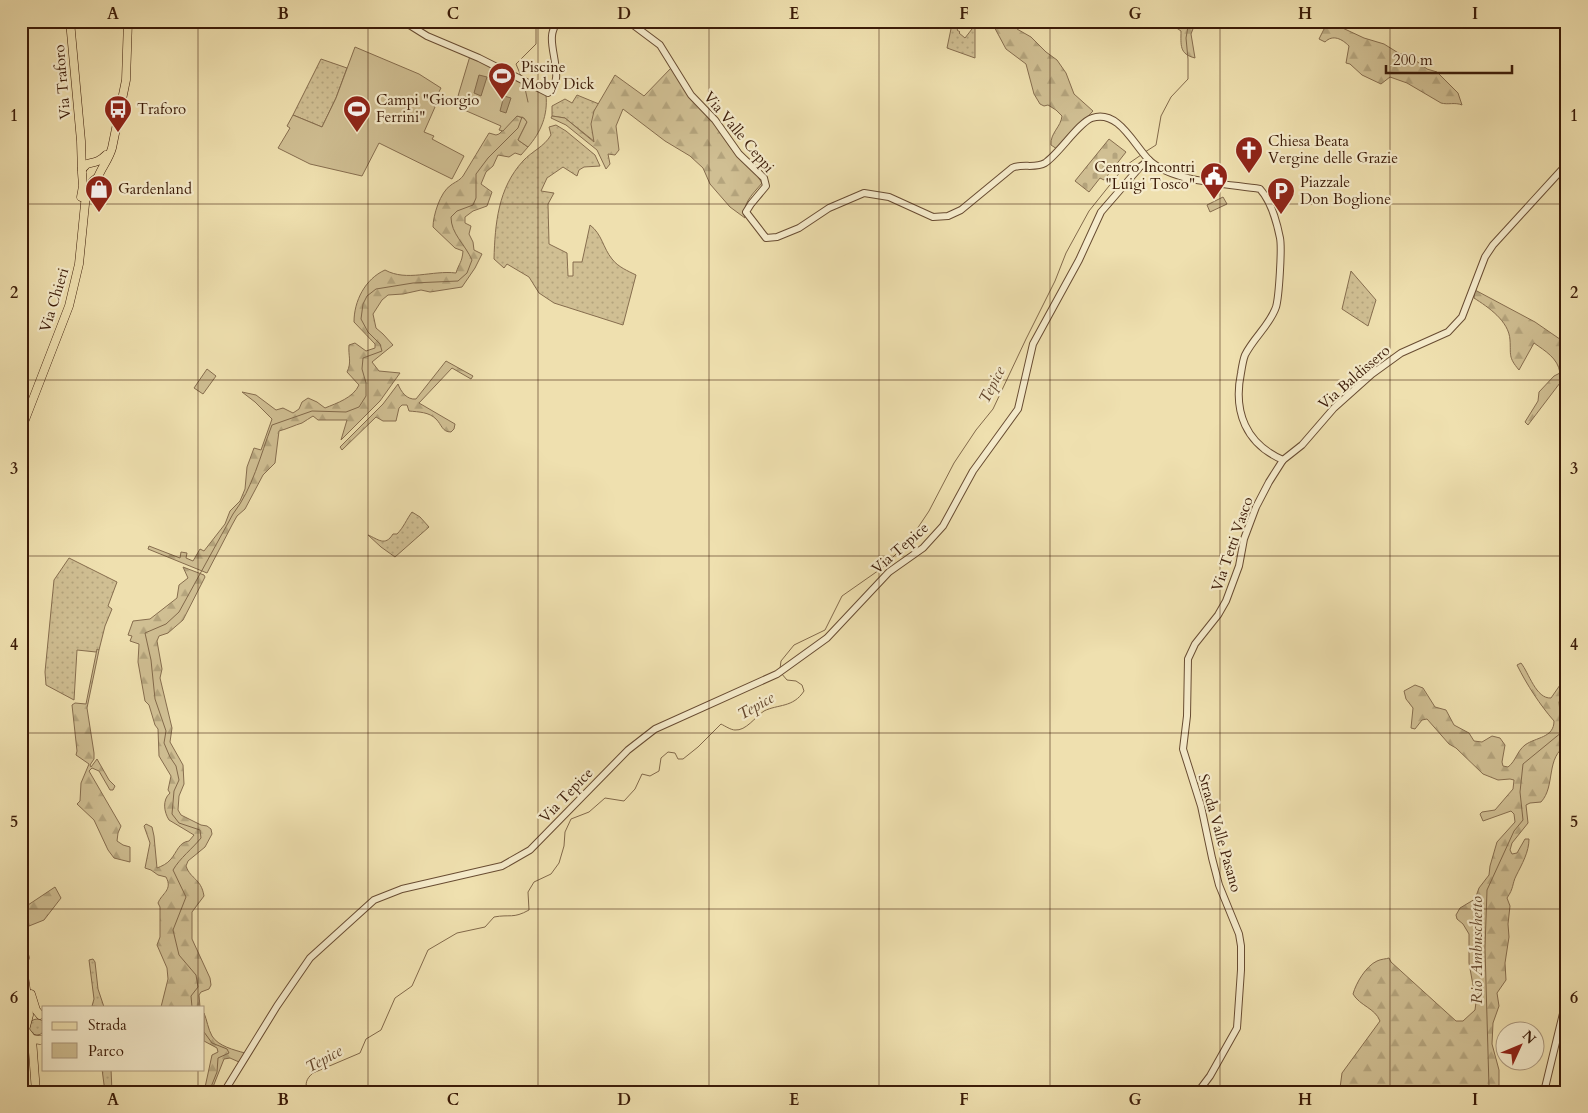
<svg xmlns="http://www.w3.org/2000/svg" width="1588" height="1113" viewBox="0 0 1588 1113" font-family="Cardo,serif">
<defs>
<pattern id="grass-dots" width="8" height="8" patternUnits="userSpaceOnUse" patternTransform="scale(1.25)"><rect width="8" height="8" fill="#d0bf93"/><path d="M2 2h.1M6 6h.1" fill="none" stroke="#b4a47d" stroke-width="1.8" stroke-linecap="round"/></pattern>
<pattern id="forest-firs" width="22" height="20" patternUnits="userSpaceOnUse" patternTransform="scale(1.25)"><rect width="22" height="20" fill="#d0bf93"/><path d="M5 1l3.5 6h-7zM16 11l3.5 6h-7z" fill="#b4a47d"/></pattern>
<pattern id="cemetery-stones" width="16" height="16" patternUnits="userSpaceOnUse" patternTransform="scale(1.25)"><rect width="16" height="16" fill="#d0bf93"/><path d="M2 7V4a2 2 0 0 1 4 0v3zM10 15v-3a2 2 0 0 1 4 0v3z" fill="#b4a47d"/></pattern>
</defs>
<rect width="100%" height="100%" fill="#efe0af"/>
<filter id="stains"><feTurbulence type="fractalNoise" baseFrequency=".004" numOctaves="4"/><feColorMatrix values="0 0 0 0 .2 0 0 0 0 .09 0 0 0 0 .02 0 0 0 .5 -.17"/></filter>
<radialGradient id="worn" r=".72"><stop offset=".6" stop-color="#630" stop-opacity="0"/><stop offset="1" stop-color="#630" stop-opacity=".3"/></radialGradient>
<!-- grass -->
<g fill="url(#grass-dots)" stroke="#866d4e">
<path d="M956,21H959L957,25L959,27L957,30L960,32L959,33L965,38L972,29L967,25L969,21H975V58L947,48L952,24Z"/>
<path d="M321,59L347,68L336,98L322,127L293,115Z"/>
<path d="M577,95L599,104L594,111L595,142L565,118L552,116V106L565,99L572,103Z"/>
<path d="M556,125L566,131L595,155L600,166L584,167L579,170L577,176L563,167L547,178L541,191L554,193L548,204L549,244L567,253L568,276H573V262H582L590,225C602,234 603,248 612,259C618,267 628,271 636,275L623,325L554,303L539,293L529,277L507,264L504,268L494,259C495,224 498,188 523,161C532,151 544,147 551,135L549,127Z"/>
<path d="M1351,271L1376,300L1368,326L1342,309Z"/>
<path d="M412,512L420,517L429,527L395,557L381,547L368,535C378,539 385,547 393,534H397C404,527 406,520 412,512Z"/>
<path d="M69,558L117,582L108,606L112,609L105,626L99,650L96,652L77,650L74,700L46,685L45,672L54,580Z"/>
<path d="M93,959L95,962L98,989L104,1007L92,1006L94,999L89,960Z"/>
<circle cx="37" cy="1027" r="8"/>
<path d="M102,1069H111L112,1092H105Z"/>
</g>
<!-- forest -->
<g fill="url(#forest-firs)" stroke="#866d4e">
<path d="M991,21H1009L1017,29L1031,37L1046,52L1057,60L1066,73L1074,94L1093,111L1057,149L1051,145C1050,133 1061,127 1062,116L1056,110L1048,105L1044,106L1040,104L1034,94L1026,64L1006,49Z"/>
<path d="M1166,21H1196L1191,34L1195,58C1179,54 1181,45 1181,31Z"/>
<path d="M1334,24L1364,38L1384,44L1400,54H1407L1427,69L1437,72L1458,93L1462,105C1455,102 1448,105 1441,103L1407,83L1390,77L1381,84L1362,75L1350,64L1346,63L1349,46C1342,39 1333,34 1325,42L1319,39L1324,29Z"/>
<path d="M671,68L713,121L730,147L756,174L762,183C753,194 742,203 745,218L730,207L710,184L703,168L690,156L665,141L623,109L616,126L619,150L615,155L608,154L610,164L606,169L597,150L566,125L551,118L552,116L565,118L594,142L591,124L594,111L615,75L644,96Z"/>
<path d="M517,116L524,118L527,122L518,140L528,147L521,155L515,153L509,157L498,155L493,166L486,172L481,184L492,192L487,206L473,211L465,217V223L471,226L469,234L473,242L474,250L482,254L475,268L462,287L430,292L421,290L403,294L388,295L382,300L373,314L376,328L383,334L393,345L372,362L379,371L400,373L380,401L341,440L347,420H318L313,416C309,418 306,421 302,423C295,425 287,429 279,431L275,463L263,475L245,509L237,516L232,525L207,573L148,549L149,546L180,558L181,552L187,553L186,558L193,561L200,549L204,551L225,524L230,511L240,501L245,489L247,467L254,448L261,450L272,419L255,402L242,392L256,395L276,410L283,408L293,413L299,409L302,402L308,398L317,402L325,408C337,403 353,398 359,385L347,372C352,362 348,356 349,345L355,343L366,351L375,348V344L354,322C354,301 365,279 385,270C407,282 432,270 456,273C459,263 462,263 463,251L455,248L433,227C433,216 440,192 451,185C455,182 459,181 463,176C472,162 480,147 489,133L496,135L499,134Z"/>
<path d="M1475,290L1535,322L1567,344V377L1566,375L1528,425L1525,422L1538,401L1539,392L1554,376L1560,373C1558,358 1545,351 1534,343L1519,370C1508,357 1511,355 1510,340C1509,321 1488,307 1474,298Z"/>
<path d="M446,361L473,376L471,379L452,368L419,403L455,424L454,429L451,432C442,432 442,425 436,419C429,412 419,412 409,411L407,405H402L399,408L396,421H383L376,417L342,450L340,447L383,404L398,384C401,392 407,400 416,399Z"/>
<path d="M183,567L204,575L205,577L183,620L168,633L159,636L157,641L162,669L160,678L172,728L170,742L183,765L184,784L179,796L178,810L181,815L201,825L207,826L211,829L212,834L205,847L188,861L186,866C191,880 201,878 204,896L192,912V939L210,978L211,985L209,989L201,992L199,995L200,1007H161L168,979L167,968L157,945L160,937V907L158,903C162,893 173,890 166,877L158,875L151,870L145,868L150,843L144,826L146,824L152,827L154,836L157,868C162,866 167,864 171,859C177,852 179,842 189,841L194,835L169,820C164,812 162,800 170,793L168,790L171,776L159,756L158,729L155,725L149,705L145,701L138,662L139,644L130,641L132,636L128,635L133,621L150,619L177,598L179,585L188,578Z"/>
<path d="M97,649L99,650L87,708L94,753V759L90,765L91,767L97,759L109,780L115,786L113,790H110L99,771L92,768L89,771L121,826L118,833L117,841L123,845L130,847V862L114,858L108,850L94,820L77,804L80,801L81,783L89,764L76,755L77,751L72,705L75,703L86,704Z"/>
<path d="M1521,663C1529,673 1536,699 1551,698L1560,685L1567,670V745C1545,757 1556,786 1541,802L1530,803L1526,805L1528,823L1512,843L1510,850L1512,854L1517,853L1525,839H1529C1529,852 1522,864 1516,876C1512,884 1514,888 1507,898L1510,906L1508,924L1509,937L1505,963L1506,980L1497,993L1499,1006L1493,1023L1492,1044L1499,1070V1092H1343L1340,1088L1342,1073L1380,1021C1375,1008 1360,1006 1353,994C1356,983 1366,966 1377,961C1381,959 1386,959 1389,958L1391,962L1456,1021H1463L1475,1010L1476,1002L1469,963V934L1463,924L1457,919L1456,915L1460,908L1475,899L1479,888L1489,875L1490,866L1497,842L1515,822L1514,814L1511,811L1483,821L1480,814L1482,812L1495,810L1513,789L1514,780L1510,779L1498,780L1483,774L1456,748L1449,744L1427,719L1422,720L1415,729L1411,728L1413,708L1406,699L1404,691L1415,685L1423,688L1435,707L1446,710L1454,725L1469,733L1474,741L1482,742L1492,736L1500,738L1505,745L1502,762L1503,766L1508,767C1516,761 1517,751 1525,745C1536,737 1554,738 1554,721C1540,705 1527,685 1517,665Z"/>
<path d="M55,887L61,898L44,920L29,926L28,919L22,909Z"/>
<path d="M204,1013C207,1020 208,1029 212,1036C218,1046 234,1050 245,1053L239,1062L230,1058L224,1059L211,1092H204L212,1055L218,1052L217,1048L204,1041Z"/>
</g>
<!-- cemetery -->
<path fill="url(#cemetery-stones)" stroke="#866d4e" d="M1109,139L1126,152L1104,180L1100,178L1089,192L1075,181Z"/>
<!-- park -->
<g fill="#d0bf93" stroke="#866d4e">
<path d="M355,47L419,74L441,88L432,105L435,107L424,132L434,136L432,139L464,156L452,179L379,143L362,176L310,164L278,148L290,128L287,126L293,115L322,127L336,98Z"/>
<path d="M470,56L546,95C548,115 541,132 528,147L518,140L527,122L524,118L517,116L503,131L499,130L501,126L455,106Z"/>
<path d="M1223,197L1227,204L1210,212L1207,205Z"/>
<path d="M207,369L216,376L203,394L194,388Z"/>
</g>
<!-- water -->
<g fill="#b29d76" stroke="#82694a">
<path d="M479,75L487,77L481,96L474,93Z"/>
<path d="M504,96L511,98L506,113L500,111Z"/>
</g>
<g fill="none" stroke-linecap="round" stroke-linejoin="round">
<!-- stream -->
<g stroke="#82694a" stroke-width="1">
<path d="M521,76L516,64L536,44V21"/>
<path d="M524,84L528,102"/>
<path d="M1145,152L1156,145L1161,116L1171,97L1188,79V59L1186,38L1189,21"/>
<path d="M780,669L781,661L794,645L825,630L842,596L882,568L909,541L929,511L954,463L976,430L993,409L1026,339L1055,281L1066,253L1089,211L1125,166L1141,155"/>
<path d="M192,1007L191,996L198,987L196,975L179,955L173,930L186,897L173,870C180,858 192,849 201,838L200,830L179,823L172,814L174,791L179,780L176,766L170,757L164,743L166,731L155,699L151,660L145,633L166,624L179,612L233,514C253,488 260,456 272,425L312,411L346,412L359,407L366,396V383L362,369L363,358L382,351L380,344L368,332L361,319L363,304L367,296L376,289L413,283L458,281L467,273L472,260C465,244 451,234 451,217L457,211L473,205L476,198V174L488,158L518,128L522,117"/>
<path d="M204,1032L212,1043L227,1049L229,1053L218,1058L217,1072L209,1092"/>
<path d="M307,1092C305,1083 306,1079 313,1073L360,1053L366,1039L381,1030L395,998L412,986L428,950L457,933L485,927L494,917C510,914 513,919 529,910L528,892L534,882L551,874L559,863L564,846L565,832L571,819L589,812L605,798L624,801L635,789L642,774L650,776L659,771L661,758L668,752L675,753L678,759H683L698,747L721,724C725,726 731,730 735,730C746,731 755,717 764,711C778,704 793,708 804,691L802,685L796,681L787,680L781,673"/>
<path d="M1491,1092L1489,1087L1485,948L1487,890L1514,831L1523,820L1520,792L1523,764L1562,732L1559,702L1567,688"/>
</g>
<!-- minor casing -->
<g stroke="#684c32" stroke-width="8">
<g id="minor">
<path d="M403,21L427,36L479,58L548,93C565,82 550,52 552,36C552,31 555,26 557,21"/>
<path d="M628,21L660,45L691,95L715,120L739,154L764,178L766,186L751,204L746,212L766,238L777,237L799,228L829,208L864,193L889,197L933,217L948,216L961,210L1012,168C1022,163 1035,169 1045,163C1059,154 1079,122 1092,118C1119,109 1134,146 1150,161C1173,182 1229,184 1260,189C1271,201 1277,223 1280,238C1282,248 1279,297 1276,307C1270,325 1254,337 1245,355C1243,360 1242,367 1241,373C1233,412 1246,444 1283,460"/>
<path d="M224,1092L277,1006L310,958L374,900L402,889L502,866L530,850L628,750L655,729L777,674L827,638L889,572L923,548L943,526L973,471L1018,409L1033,344L1079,260L1101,212L1140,167L1149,160"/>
<path d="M1198,1092L1210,1076L1237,1028L1241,970V946L1239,934L1219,885L1212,858L1201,806L1183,749L1187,716L1188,659L1195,644L1218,615L1226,601L1239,566L1244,539L1256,507L1269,482L1283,460L1302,445L1334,408L1372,374L1401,353L1448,332L1462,317L1485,257L1493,245L1567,164"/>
<path d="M1544,1092L1567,997"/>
</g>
</g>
<!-- major casing -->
<g stroke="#3b1b08" stroke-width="9">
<g id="major">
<path d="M70,21L81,141L82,173L83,186L81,197"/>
<path d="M82,169L87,164C95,162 99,162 106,155"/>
<path d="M21,430L69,306L79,264L86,194L93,181L98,177C102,167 109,159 112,148L126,80L128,21"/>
<path d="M21,933L25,958"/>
<path d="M21,954L28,1004L29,1015L25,1030L32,1039L40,1040L44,1039"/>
<path d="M31,994L36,1010L40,1015"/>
<path d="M32,1039L36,1092"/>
</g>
</g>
<!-- minor -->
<use href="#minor" stroke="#f5ebcb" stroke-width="6"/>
<!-- major -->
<use href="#major" stroke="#efe0af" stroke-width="8"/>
</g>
<!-- grid -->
<path fill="none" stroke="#3b1b08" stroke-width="1" stroke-opacity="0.55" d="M198,21V1007M368,21V1092M538,21V1092M709,21V1092M879,21V1092M1050,21V1092M1220,21V1092M1390,21V1092M21,204H1567M21,380H1567M21,556H1567M21,733H1567M21,909H1567M198,1069V1092"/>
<!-- icons -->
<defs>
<g id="stadium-pin" transform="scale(1.4375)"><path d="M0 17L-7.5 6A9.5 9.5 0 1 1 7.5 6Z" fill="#8f2418" stroke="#f5ebcb"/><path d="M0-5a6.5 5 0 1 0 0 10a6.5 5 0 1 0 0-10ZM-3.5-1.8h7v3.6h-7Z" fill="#fff"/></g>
<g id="bus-pin" transform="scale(1.4375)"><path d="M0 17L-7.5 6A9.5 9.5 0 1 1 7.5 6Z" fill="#8f2418" stroke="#f5ebcb"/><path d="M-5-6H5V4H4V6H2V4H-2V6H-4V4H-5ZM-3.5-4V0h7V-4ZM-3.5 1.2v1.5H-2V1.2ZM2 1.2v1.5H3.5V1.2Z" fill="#fff"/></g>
<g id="church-pin" transform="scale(1.4375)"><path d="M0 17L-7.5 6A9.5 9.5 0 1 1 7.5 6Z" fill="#8f2418" stroke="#f5ebcb"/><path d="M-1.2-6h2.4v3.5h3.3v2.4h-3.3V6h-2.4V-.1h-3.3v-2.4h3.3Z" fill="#fff"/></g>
<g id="civic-pin" transform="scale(1.4375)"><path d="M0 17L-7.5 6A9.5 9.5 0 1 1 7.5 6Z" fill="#8f2418" stroke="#f5ebcb"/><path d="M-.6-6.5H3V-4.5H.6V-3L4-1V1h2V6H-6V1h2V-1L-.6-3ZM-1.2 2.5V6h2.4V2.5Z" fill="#fff"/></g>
<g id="shop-pin" transform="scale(1.4375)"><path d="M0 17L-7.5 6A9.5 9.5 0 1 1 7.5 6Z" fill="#8f2418" stroke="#f5ebcb"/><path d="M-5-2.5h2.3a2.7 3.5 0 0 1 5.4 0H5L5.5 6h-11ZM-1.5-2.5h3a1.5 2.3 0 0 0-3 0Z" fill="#fff"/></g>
<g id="parking-pin" transform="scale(1.4375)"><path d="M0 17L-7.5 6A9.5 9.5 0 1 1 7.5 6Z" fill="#8f2418" stroke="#f5ebcb"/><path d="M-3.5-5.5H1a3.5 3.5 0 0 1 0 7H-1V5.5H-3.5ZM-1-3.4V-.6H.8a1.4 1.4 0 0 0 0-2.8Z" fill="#fff"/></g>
</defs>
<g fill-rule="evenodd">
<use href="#stadium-pin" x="502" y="76"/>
<use href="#bus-pin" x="118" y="109"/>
<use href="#stadium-pin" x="357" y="109"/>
<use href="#church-pin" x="1249" y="150"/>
<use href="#civic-pin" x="1214" y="176"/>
<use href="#shop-pin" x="99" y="189"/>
<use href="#parking-pin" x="1281" y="191"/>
</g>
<g text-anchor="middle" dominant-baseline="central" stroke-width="4.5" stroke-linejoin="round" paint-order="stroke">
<!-- poi labels -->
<g font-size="15" fill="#3b1b08" stroke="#f5ebcb" text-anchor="start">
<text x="521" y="67">Piscine<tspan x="521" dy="17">Moby Dick</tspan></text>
<text x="376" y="100">Campi "Giorgio<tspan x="376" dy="17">Ferrini"</tspan></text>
<text x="137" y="109">Traforo</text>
<text x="1268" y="141">Chiesa Beata<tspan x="1268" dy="17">Vergine delle Grazie</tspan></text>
<text x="1195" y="167" text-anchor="end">Centro Incontri<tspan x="1195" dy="17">"Luigi Tosco"</tspan></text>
<text x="1300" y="182">Piazzale<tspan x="1300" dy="17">Don Boglione</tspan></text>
<text x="118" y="189">Gardenland</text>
</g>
<!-- street labels -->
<g font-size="15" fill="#3b1b08" stroke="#f5ebcb">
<text transform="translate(62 82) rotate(-95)">Via Traforo</text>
<text transform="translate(739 132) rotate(50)">Via Valle Ceppi</text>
<text transform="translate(54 300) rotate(-73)">Via Chieri</text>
<text transform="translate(1354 377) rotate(-41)">Via Baldissero</text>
<text transform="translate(1232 544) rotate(-71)">Via Tetti Vasco</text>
<text transform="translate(900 548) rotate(-41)">Via Tepice</text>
<text transform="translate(566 795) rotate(-46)">Via Tepice</text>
<text transform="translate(1220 833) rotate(74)">Strada Valle Pasano</text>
</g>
<!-- water labels -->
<g font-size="16" font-style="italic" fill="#65482e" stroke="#f5ebcb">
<text transform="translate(992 385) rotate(-63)">Tepice</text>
<text transform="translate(756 706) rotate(-30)">Tepice</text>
<text transform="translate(1477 950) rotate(-90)">Rio Ambuschetto</text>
<text transform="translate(324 1059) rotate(-29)">Tepice</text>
</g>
</g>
<!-- margin -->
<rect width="1588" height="1113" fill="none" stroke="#efe0af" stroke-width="55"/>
<!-- legend -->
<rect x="42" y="1006" width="162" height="65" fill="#f5ebcb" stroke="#ab987d"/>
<rect x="52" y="1022" width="25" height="8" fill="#efe0af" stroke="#ab987d"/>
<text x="88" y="1030" font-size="15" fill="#3b1b08">Strada</text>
<rect x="52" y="1043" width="25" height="15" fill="#d0bf93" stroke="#ab987d"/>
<text x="88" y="1056" font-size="15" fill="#3b1b08">Parco</text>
<!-- north arrow -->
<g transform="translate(1520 1046) rotate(46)"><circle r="24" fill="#f5ebcb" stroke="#ab987d"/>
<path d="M0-4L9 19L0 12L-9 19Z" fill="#8f2418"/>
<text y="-8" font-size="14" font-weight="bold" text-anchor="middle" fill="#3b1b08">N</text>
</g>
<!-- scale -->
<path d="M1386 65v8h126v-8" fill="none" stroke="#3b1b08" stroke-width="2.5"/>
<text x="1393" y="65" font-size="15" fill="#3b1b08" stroke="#f5ebcb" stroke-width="4" paint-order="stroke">200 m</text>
<rect x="28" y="28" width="1532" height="1058" fill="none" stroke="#3b1b08" stroke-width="2"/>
<g font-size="16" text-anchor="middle" font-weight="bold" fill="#3b1b08">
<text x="113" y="19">A</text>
<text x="283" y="19">B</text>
<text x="453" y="19">C</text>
<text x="624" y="19">D</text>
<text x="794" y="19">E</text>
<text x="964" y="19">F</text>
<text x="1135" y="19">G</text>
<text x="1305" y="19">H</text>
<text x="1475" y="19">I</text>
<text x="14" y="121">1</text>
<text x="1574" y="121">1</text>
<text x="14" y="298">2</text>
<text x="1574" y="298">2</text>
<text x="14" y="474">3</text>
<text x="1574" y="474">3</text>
<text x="14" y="650">4</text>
<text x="1574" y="650">4</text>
<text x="14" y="827">5</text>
<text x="1574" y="827">5</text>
<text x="14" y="1003">6</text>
<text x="1574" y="1003">6</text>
<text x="113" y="1105">A</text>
<text x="283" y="1105">B</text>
<text x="453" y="1105">C</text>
<text x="624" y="1105">D</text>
<text x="794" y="1105">E</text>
<text x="964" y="1105">F</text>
<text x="1135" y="1105">G</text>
<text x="1305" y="1105">H</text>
<text x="1475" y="1105">I</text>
</g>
<rect width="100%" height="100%" filter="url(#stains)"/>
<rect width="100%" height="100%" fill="url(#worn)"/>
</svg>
